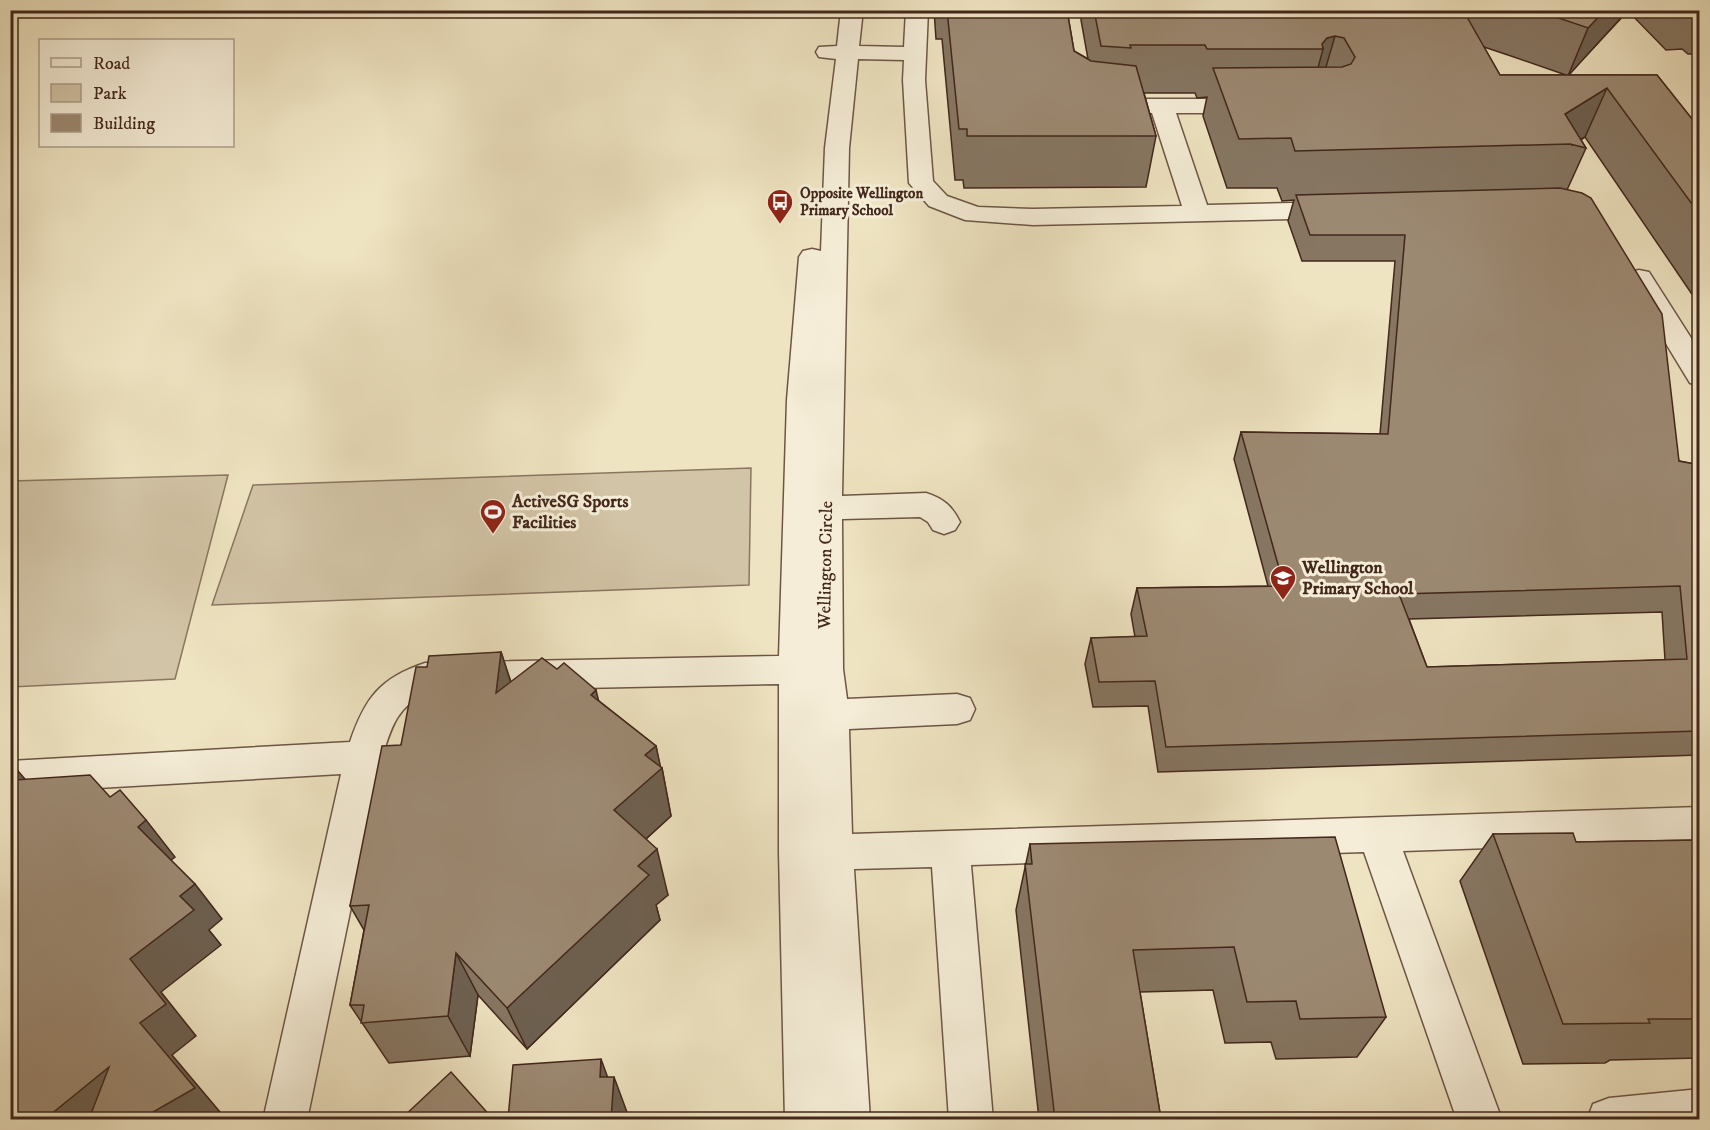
<svg xmlns="http://www.w3.org/2000/svg" width="1710" height="1130" viewBox="0 0 1710 1130" font-family="'IM FELL DW Pica',serif">
<rect width="100%" height="100%" fill="#efe4c2"/>
<filter id="stains"><feTurbulence type="fractalNoise" baseFrequency=".00333" numOctaves="4"/><feColorMatrix values="0 0 0 0 .2 0 0 0 0 .09 0 0 0 0 .02 0 0 0 .5 -.17"/></filter>
<radialGradient id="worn" r=".72"><stop offset=".6" stop-color="#630" stop-opacity="0"/><stop offset="1" stop-color="#630" stop-opacity=".3"/></radialGradient>
<!-- green -->
<g fill="#d2c4a6" stroke="#8a7660" stroke-width="1.5">
<path d="M751,468L749,585L212,605L253,485Z"/>
<path d="M228,475L175,679L11,687V481Z"/>
</g>
<g fill="none" stroke-linecap="round" stroke-linejoin="round">
<!-- minor casing -->
<g stroke="#6d5645" stroke-width="3">
<g id="minor">
<path d="M841,10H863L859,46L904,47L906,10H928L925,80L933,181L947,196L978,207L1033,209L1182,206L1152,113L1095,111L1091,106L1095,101L1103,99H1249L1257,101L1261,106L1257,111L1249,113H1176L1207,205L1336,202L1345,205L1349,210L1345,215L1336,218L1033,225L965,220L929,206L909,183L903,80L904,60L858,59L849,148L842,496L926,493C944,499 952,506 960,522L955,530L944,534L933,530L928,522L920,517L842,519L843,669L847,699L957,694L970,698L975,709L970,720L957,724L849,729L852,834L1700,807V841L1403,851L1502,1120H1457L1364,852L971,865L993,1120H949L932,867L854,869L870,1120H785L779,853V684L429,691C397,707 392,725 382,757L307,1120H263L341,774L10,793V761L350,742C365,698 380,678 425,663L779,656L787,400L799,257L803,251L812,249L821,251L825,148L836,59L819,57L816,52L819,47L837,46Z"/>
<path d="M1639,270L1649,272L1700,352V385L1690,383L1626,278L1629,272Z"/>
<path d="M1700,1089V1120H1587L1593,1104L1609,1098Z"/>
</g>
</g>
<!-- minor -->
<use href="#minor" fill="#f5edd7" fill-rule="evenodd"/>
</g>
<!-- wall -->
<g fill="#867662" stroke="#42271b" stroke-width="1.5" fill-rule="evenodd">
<path d="M934,10H1067L1074,51L1088,59L1081,20L1082,10H1700V54H1688L1682,49L1666,50L1628,11L1568,75H1657L1700,129V306L1585,137L1581,140L1586,148L1567,190L1679,461L1700,465V755L1158,772L1148,706L1093,707L1085,664L1091,638L1135,637L1131,614L1137,588L1268,586L1234,459L1241,432L1380,434L1395,261H1302L1288,221L1294,200L1282,201L1277,188H1227L1203,116L1207,97L1197,98L1195,93H1144L1156,136L1146,187L964,188L963,180H955L942,39H936ZM1484,47L1511,56L1566,75H1500ZM1662,612L1665,660L1427,667L1409,619Z"/>
<path d="M501,652L511,682L599,701L656,746L660,767L662,768L671,816L646,839L668,895L656,905L660,920L527,1049L478,995L470,1056L389,1063L350,1005L364,930L350,906L401,745L427,667Z"/>
<path d="M1493,834L1576,842L1700,840V1058L1610,1060L1605,1063L1523,1064L1460,881Z"/>
<path d="M1030,844L1386,1017L1357,1057L1276,1059L1271,1042L1225,1043L1213,990L1140,992L1161,1119H1039L1016,910Z"/>
</g>
<!-- shaded-wall -->
<g fill="#6d6050" stroke="#42271b" stroke-width="1.5">
<path d="M1605,10H1628L1568,76L1588,28Z"/>
<path d="M1335,36L1321,84L1313,87L1323,49L1322,44L1327,38Z"/>
<path d="M1607,88L1585,137L1572,145L1565,114Z"/>
<path d="M501,652L517,702L496,693Z"/>
<path d="M596,690L608,740L591,695Z"/>
<path d="M656,746L661,769L662,768L671,816L626,857L614,810L645,755Z"/>
<path d="M18,771L51,809L15,780Z"/>
<path d="M146,820L175,857L167,863L138,827Z"/>
<path d="M657,849L668,895L656,905L660,920L527,1049L507,1008L638,866Z"/>
<path d="M195,884L222,919L209,930L221,945L161,992L196,1036L172,1055L225,1118L222,1119H141L140,1023L130,959L180,896Z"/>
<path d="M456,953L478,995L470,1056L448,1016Z"/>
<path d="M601,1059L613,1092L614,1077L628,1115V1119H611L600,1077Z"/>
<path d="M109,1067L117,1119H45Z"/>
</g>
<!-- building -->
<g fill="#9c8972" stroke="#42271b" stroke-width="1.5" fill-rule="evenodd">
<path d="M947,10H1067L1074,51L1091,61L1136,66L1156,136H967V129H959Z"/>
<path d="M1094,10H1463L1500,75H1657L1700,129V215L1607,88L1565,114L1586,148L1570,144L1295,151L1291,138L1239,139L1213,68L1342,67L1351,64L1355,57L1344,38L1335,36L1327,38L1322,44L1323,49H1207L1205,45H1130L1131,48L1101,46Z"/>
<path d="M1535,10H1605L1588,28Z"/>
<path d="M1560,188L1582,193L1591,198L1662,314L1679,461L1700,465V731L1166,747L1155,681L1099,682L1091,638L1147,636L1137,588L1284,586L1241,432L1388,434L1405,235H1310L1296,195ZM1680,586L1687,659L1427,667L1399,594Z"/>
<path d="M501,652L496,693L542,658L557,669L564,663L596,690L591,695L656,746L645,755L662,768L614,810L657,849L638,866L649,875L507,1008L456,953L448,1016L361,1023L364,1005H350L369,905L350,906L382,746L401,745L416,667H427L429,656Z"/>
<path d="M10,771H18L15,780L90,775L110,797L120,790L146,820L138,827L195,884L180,896L194,910L130,959L166,1004L140,1023L195,1088L141,1119H89L109,1067L45,1119H10Z"/>
<path d="M1573,833L1576,842L1700,840V1019H1648L1650,1023L1563,1024L1493,834Z"/>
<path d="M1335,837L1386,1017L1300,1019L1296,1001L1247,1002L1234,947L1133,950L1161,1119H1055L1025,864H1032L1030,844Z"/>
<path d="M601,1059L600,1077H614L611,1119H508L513,1065Z"/>
<path d="M451,1072L493,1119H401Z"/>
</g>
<!-- icons -->
<defs>
<g id="bus-pin" transform="scale(1.35)"><path d="M0 17L-7.5 6A9.5 9.5 0 1 1 7.5 6Z" fill="#8f2418" stroke="#f5edd7"/><path d="M-5-6H5V4H4V6H2V4H-2V6H-4V4H-5ZM-3.5-4V0h7V-4ZM-3.5 1.2v1.5H-2V1.2ZM2 1.2v1.5H3.5V1.2Z" fill="#fff"/></g>
<g id="stadium-pin" transform="scale(1.35)"><path d="M0 17L-7.5 6A9.5 9.5 0 1 1 7.5 6Z" fill="#8f2418" stroke="#f5edd7"/><path d="M0-5a6.5 5 0 1 0 0 10a6.5 5 0 1 0 0-10ZM-3.5-1.8h7v3.6h-7Z" fill="#fff"/></g>
<g id="school-pin" transform="scale(1.35)"><path d="M0 17L-7.5 6A9.5 9.5 0 1 1 7.5 6Z" fill="#8f2418" stroke="#f5edd7"/><path d="M0-5L7-2L0 1L-7-2ZM-4 1L0 2.5L4 1V4Q0 6-4 4Z" fill="#fff"/></g>
</defs>
<g fill-rule="evenodd">
<use href="#bus-pin" x="780" y="202"/>
<use href="#stadium-pin" x="493" y="512"/>
<use href="#school-pin" x="1283" y="578"/>
</g>
<g text-anchor="middle" dominant-baseline="central" stroke-width="6" stroke-linejoin="round" paint-order="stroke">
<!-- far-poi labels -->
<g font-size="15" font-weight="bold" fill="#42271b" stroke="#f5edd7" text-anchor="start">
<text x="800" y="193">Opposite Wellington<tspan x="800" dy="17">Primary School</tspan></text>
</g>
<!-- poi labels -->
<g font-size="18" font-weight="bold" fill="#42271b" stroke="#f5edd7" text-anchor="start">
<text x="512" y="502">ActiveSG Sports<tspan x="512" dy="21">Facilities</tspan></text>
<text x="1302" y="568">Wellington<tspan x="1302" dy="21">Primary School</tspan></text>
</g>
<!-- street labels -->
<g font-size="18" fill="#42271b" stroke="#f5edd7">
<text transform="translate(826 565) rotate(-89)">Wellington Circle</text>
</g>
</g>
<!-- margin -->
<rect width="1710" height="1130" fill="none" stroke="#efe4c2" stroke-width="36"/>
<rect x="12" y="12" width="1686" height="1106" fill="none" stroke="#42271b" stroke-width="3"/>
<rect x="18" y="18" width="1674" height="1094" fill="none" stroke="#42271b" stroke-width="1.5"/>
<!-- legend -->
<rect x="39" y="39" width="195" height="108" fill="#f5edd7" stroke="#ad9e8c" stroke-width="1.5"/>
<rect x="51" y="58" width="30" height="9" fill="#f5edd7" stroke="#ad9e8c" stroke-width="1.5"/>
<text x="93" y="69" font-size="18" fill="#42271b">Road</text>
<rect x="51" y="84" width="30" height="18" fill="#d2c4a6" stroke="#ad9e8c" stroke-width="1.5"/>
<text x="93" y="99" font-size="18" fill="#42271b">Park</text>
<rect x="51" y="114" width="30" height="18" fill="#9c8972" stroke="#ad9e8c" stroke-width="1.5"/>
<text x="93" y="129" font-size="18" fill="#42271b">Building</text>
<rect width="100%" height="100%" filter="url(#stains)"/>
<rect width="100%" height="100%" fill="url(#worn)"/>
</svg>
